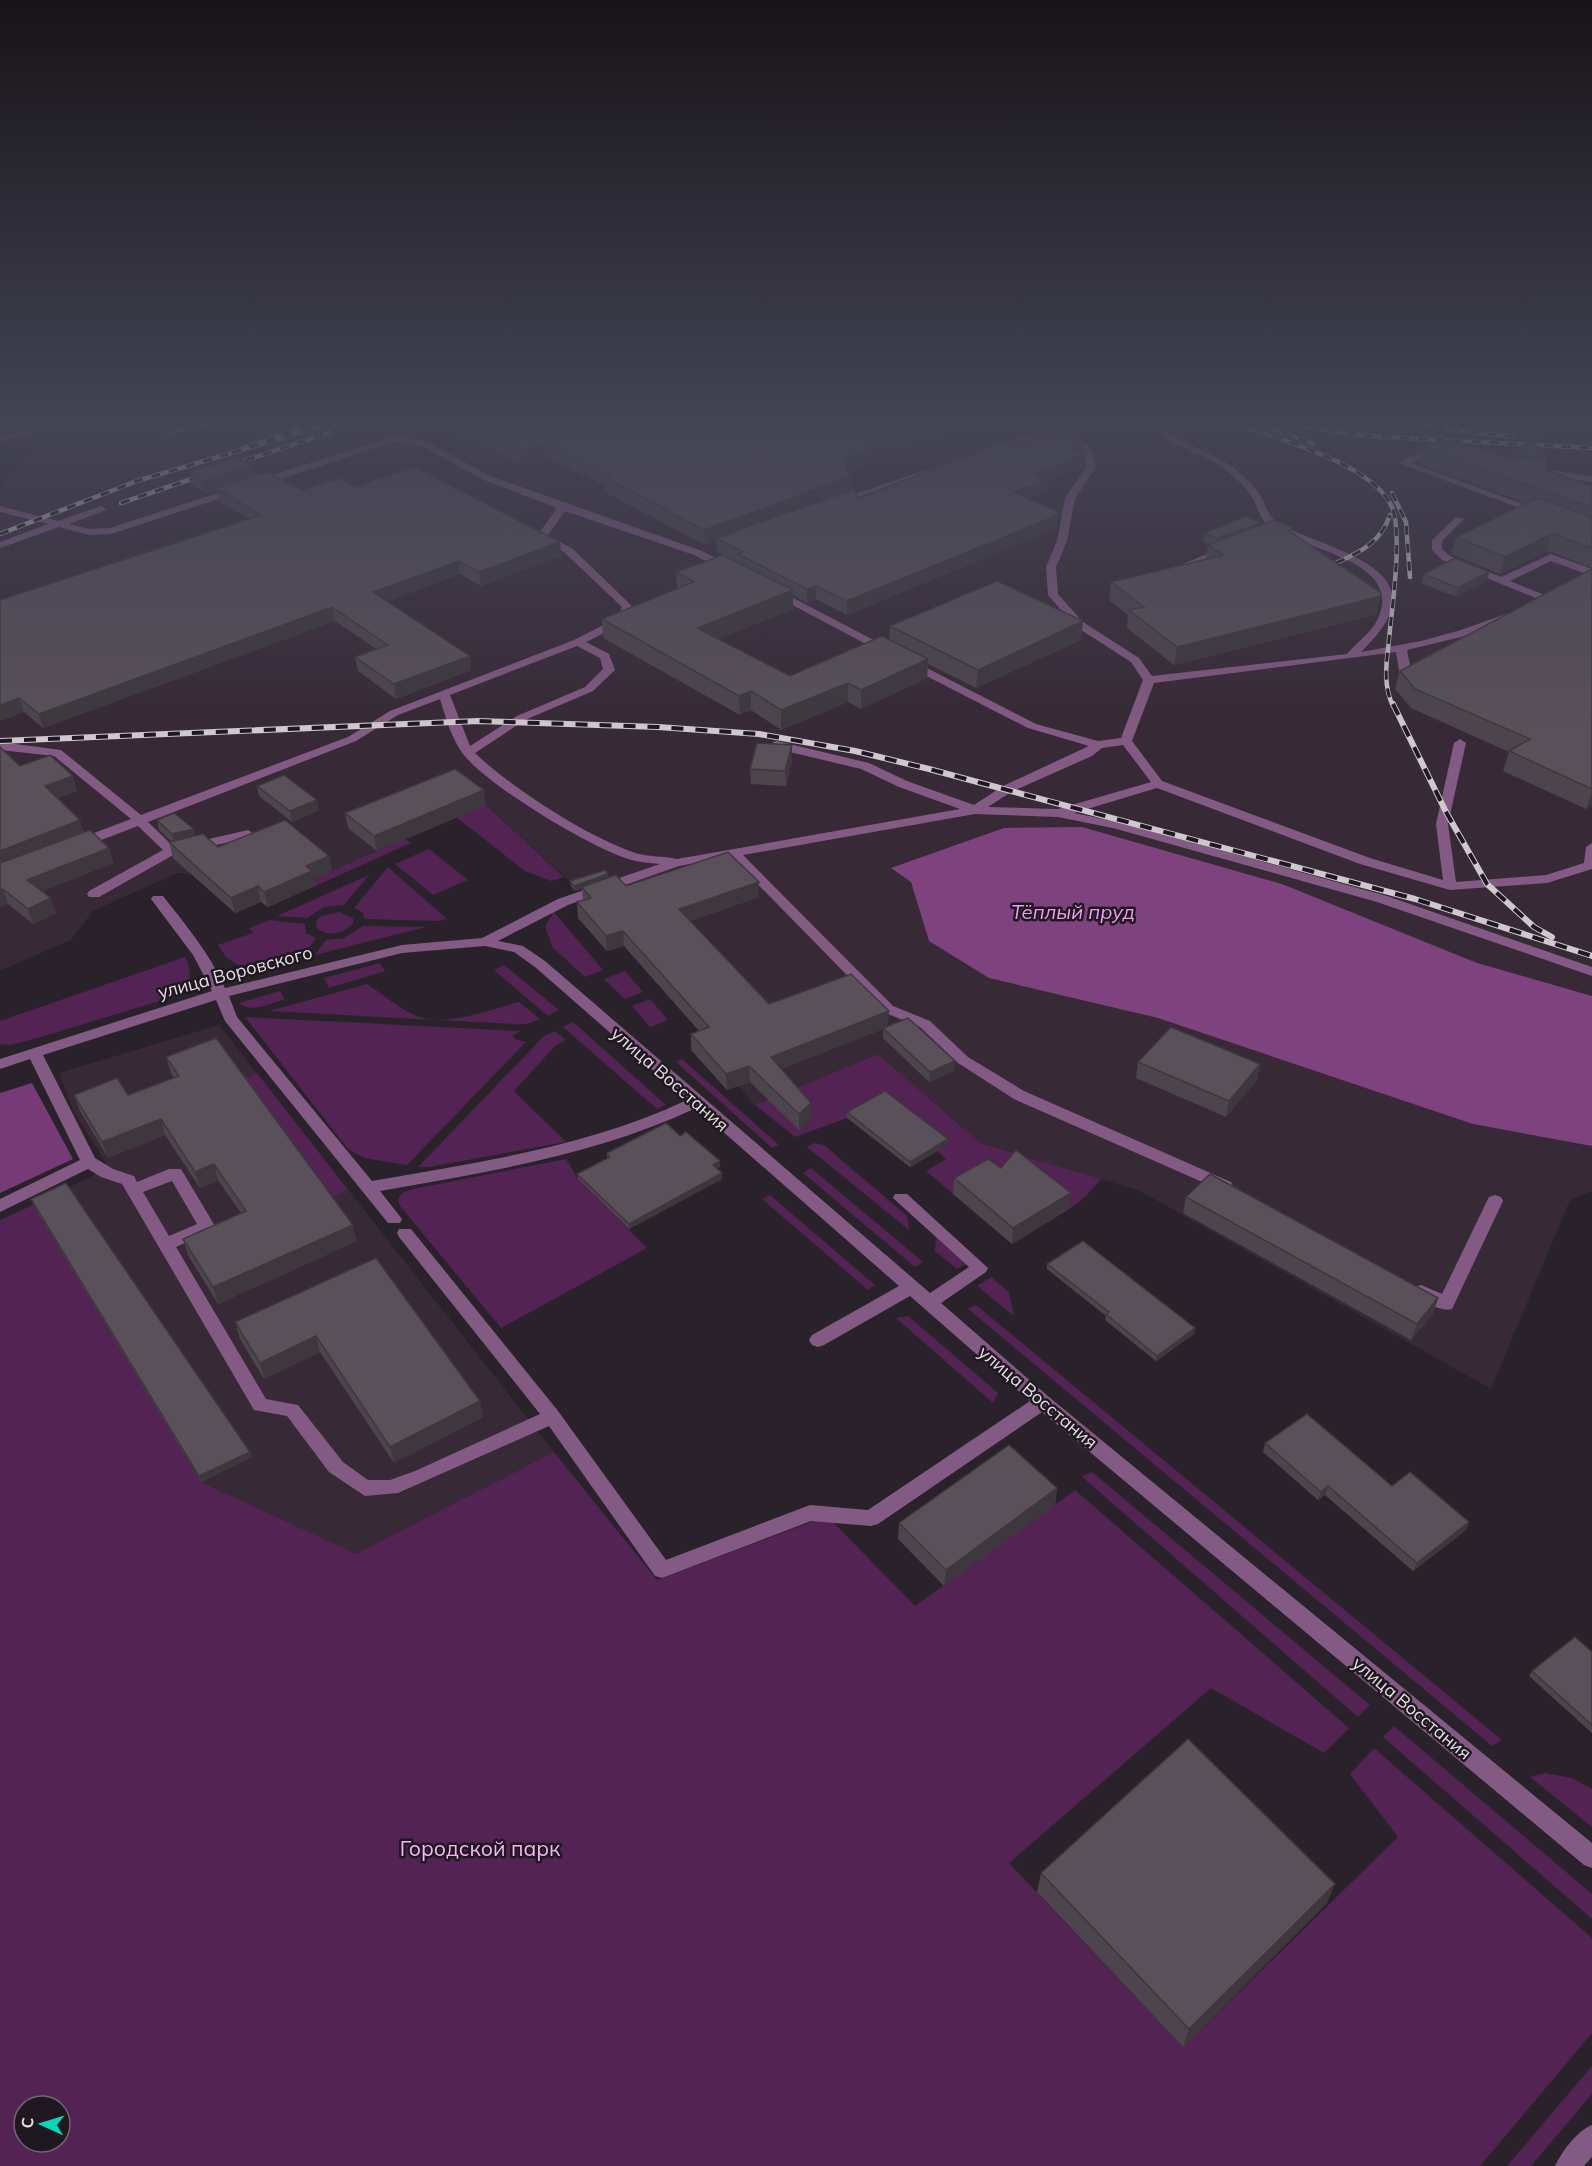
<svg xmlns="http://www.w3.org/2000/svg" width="1592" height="2166" viewBox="0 0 1592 2166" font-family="Mulish,sans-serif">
<rect width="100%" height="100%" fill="#2a222a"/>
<!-- built -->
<g fill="#372936">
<path d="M80,425H1592V1191L1570,1200L1491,1389L1140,1191L980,1143L878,1054L755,1105L738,1086L727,1090L691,1050L709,1042L624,946L607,951L578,918L587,897L580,890L575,891L571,886L574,885L486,805L310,881L315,886L268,907L261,902L235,913L192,874L177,873L93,911L71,940L0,971V487L39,441L55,430Z"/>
<path d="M219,1025L554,1452L356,1555L201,1482L68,1188L92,1176L106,1163L74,1112L59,1073Z"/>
</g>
<!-- green -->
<g fill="#522353" fill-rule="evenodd">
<path d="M486,805L564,877L551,881L525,871L456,817Z"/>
<path d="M405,839L411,843L315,886L309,881Z"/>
<path d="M429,849L468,880L433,895L395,864Z"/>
<path d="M388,867L447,919L438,921L365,919L362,912L354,908Z"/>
<path d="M369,875L344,905L324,907L307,918L277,916Z"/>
<path d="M339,912L353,918V923C343,934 327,938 316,927V922L321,916Z"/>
<path d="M554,912L603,970L585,977L553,948L545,926Z"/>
<path d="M269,920L305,924L306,933L316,938L299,960L266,967L238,965L227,958L218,945L253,933L249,928Z"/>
<path d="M363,926L426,927L315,955L326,940L344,938Z"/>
<path d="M185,957C194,973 190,985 176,996L41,1037L11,1045L0,1044V1021Z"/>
<path d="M380,963L385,971L329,988L324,978Z"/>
<path d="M504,965L559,1010L548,1016L494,970Z"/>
<path d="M625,971L643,992L625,999L604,979Z"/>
<path d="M367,984C381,993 395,1005 410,1013C441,1030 487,1010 519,1002L540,1019L527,1024H514L269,1011Z"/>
<path d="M280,991L285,999C272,1003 251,1014 239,1003Z"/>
<path d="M650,999L668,1020L650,1027L632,1006Z"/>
<path d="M245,1017L520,1031L513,1036L514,1039L526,1042L407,1165L364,1158L348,1149Z"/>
<path d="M573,1022L666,1105L657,1109L563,1027Z"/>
<path d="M555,1031L566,1040L554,1047L514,1091L566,1142L429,1167H418L544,1036Z"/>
<path d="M878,1054L980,1143L1101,1179L1085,1197L1069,1209L1009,1162L953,1194L926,1171L946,1159L937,1151L947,1144L847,1118L795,1137L755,1105Z"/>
<path d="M682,1059L779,1145L772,1148L676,1062Z"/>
<path d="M257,1073L348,1190L326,1200L239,1080Z"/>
<path d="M814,1143L824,1145L907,1216L909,1230L807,1147Z"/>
<path d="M566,1159L578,1179L647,1248L501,1328L400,1206L398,1199L402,1193L413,1189Z"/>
<path d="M811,1168L923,1262L915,1267L803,1173Z"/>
<path d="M770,1195L875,1285L868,1290L762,1199Z"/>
<path d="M33,1205L201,1482L356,1554L554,1452L657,1580L827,1516L915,1606L1075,1490L1349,1728L1324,1753L1211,1688L1009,1863L1183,2047L1398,1837L1350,1774L1374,1748L1592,1938V2033L1480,2166H0V1220ZM24,2106H60V2142H24Z"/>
<path d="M936,1237L966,1264L957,1269L935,1251Z"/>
<path d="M991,1277L1009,1292L1014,1316L977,1286Z"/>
<path d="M976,1305L1502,1740L1492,1746L968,1309Z"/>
<path d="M908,1316L998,1393L993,1403L896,1318Z"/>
<path d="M1092,1472L1370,1705L1358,1717L1081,1476Z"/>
<path d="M1394,1726L1592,1894V1919L1383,1737Z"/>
<path d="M1545,1773L1572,1778L1592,1789V1827L1530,1777Z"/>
<path d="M1592,2066V2094L1531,2166H1507Z"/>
</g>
<!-- forest -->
<path fill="#763a77" d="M32,1083L73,1159L0,1193V1093Z"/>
<!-- water -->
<path fill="#7e427f" d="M1082,827L1282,884L1477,963L1592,996V1146L1473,1124L1158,1018L989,978L929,941L911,882L891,868L1004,828Z"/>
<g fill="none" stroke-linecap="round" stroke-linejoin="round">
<!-- minor -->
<g fill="#835a83" fill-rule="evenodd">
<path d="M45,425H58L0,442V436Z"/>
<path d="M1059,425H1070L842,503L834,501Z"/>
<path d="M1150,425C1161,424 1168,433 1178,438C1209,455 1232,460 1256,489C1265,500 1266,514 1278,524C1336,553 1447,570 1361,652L1421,641L1461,630L1506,614L1511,617L1469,635L1407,650L1412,676L1406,679L1400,676L1396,652L1154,683L1132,741L1162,781L1370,858L1443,880L1436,824L1454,743L1460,739L1466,743L1448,824L1456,882L1546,875L1584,863L1586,847L1592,843V869L1547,883L1450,890L1360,864L1157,788L1074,813L1119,822L1387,896L1592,967V976L1377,902L1113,828L1058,817L975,814L743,855L893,1006L930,1021L968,1057L1024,1091L1231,1182L1233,1186L1231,1190L1225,1192L1014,1099L958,1063L920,1027L883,1012L731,857L679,866L568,905L498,941L523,946L545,961L930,1293L969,1267L893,1198L895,1194H907L988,1268L986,1272L941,1303L1049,1397L1592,1843V1868L1584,1865L1042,1412L878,1524L871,1526L811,1521L662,1578L655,1576L549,1426L398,1493L365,1496L329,1472L287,1416L254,1410L122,1184L101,1177L88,1169L0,1212V1199L80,1160L30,1059L0,1069V1059L212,991L193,955L151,899L153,896H163C186,925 210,954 225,988L402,945L482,938L558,899L660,864C649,863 638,862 628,859C588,846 488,786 463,754C451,738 446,718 440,699L398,715L356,741L148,822L174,847L248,830L254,834L252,837L175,854L99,897H89L87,894L89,891L163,850L138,826L83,847H73V841L131,819L54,756L0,750V742L61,750L141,815L348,737L390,711L574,640L617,618L622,607L565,553L537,536L557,508L484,480L422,446L394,442L111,534L89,535L59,527L0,548V542L48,524L0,512V506L58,521L101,506L106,509L104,511L69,524L89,529L110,528L393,436L427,442L490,476L702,551L732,566V570H724L694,555L565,511L548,535L573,549L632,606L626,622L586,642L609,654L615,670L593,691L525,720L475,753C513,789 586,836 635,853C649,857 663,856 677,859L960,809L899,787L861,769L773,748V742L777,741L869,763L907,781L974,805L1003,786L1089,746L1028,728L905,665V661H913L1036,724L1098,741L1121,738L1143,680L1131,662L1075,626L1048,595L1046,567L1057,541L1065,498L1086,468L1085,453L1073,443L1064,441V437C1085,435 1093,449 1096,468L1075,498L1067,541L1056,567L1058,594L1083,622L1139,658L1152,676L1347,654C1356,643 1368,635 1375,624C1411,562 1305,550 1271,528C1258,519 1258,505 1250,494C1244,485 1235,478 1227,471C1204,451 1170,448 1150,425ZM577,646L600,658L603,669L585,687L517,716L470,746L450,695ZM1123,745L1151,782L1058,809L988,807L1011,792L1092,756L1102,748ZM485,946L514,952L535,967L687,1100C587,1147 480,1162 372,1181L237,1017L229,996L402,953ZM216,1000L225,1021L388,1223H400L402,1219L380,1191C488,1172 596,1155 696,1108L899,1286L812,1335L809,1340L812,1345L818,1347L824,1345L910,1296L1030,1401L868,1510L810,1505L666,1560L558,1411L411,1229H399L397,1233L399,1237L540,1414L415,1471L390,1480H368L343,1462L298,1405L266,1399L176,1247L213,1230L215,1226L181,1169H169L137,1182L134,1176L113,1169L95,1158L43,1055ZM172,1181L197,1224L169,1236L143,1192Z"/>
<path d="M1439,448L1444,451L1442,453L1428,455L1411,463L1544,512L1536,514L1398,463L1423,451Z"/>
<path d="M1541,469L1592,476V482L1538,474V470Z"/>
<path d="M1456,517L1464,519L1442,541V549L1450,556L1501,577L1551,554L1592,569V576L1551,561L1510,581L1547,596V600L1543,601L1442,560L1432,550V540Z"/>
<path d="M1224,547L1229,550L1228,552L1172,574L1163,572Z"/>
<path d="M774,588L889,648L890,650L881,652L770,593L769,591Z"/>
<path d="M1495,1195L1501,1197L1503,1201L1452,1309C1441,1312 1418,1301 1413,1291L1415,1287L1421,1285L1442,1294L1487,1201L1489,1197Z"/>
<path d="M1592,2125V2157L1584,2166H1555C1562,2151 1577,2131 1592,2125Z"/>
</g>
<!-- rail-far1 casing -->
<g stroke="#cfc8cf" stroke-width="4.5">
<g id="rail-far1">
<path d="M308,425L228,454L322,426"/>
<path d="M1239,425C1280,439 1371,464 1391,505C1403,529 1393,601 1390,629C1388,656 1381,681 1393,706"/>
<path d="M1265,425L1313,444"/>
<path d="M1293,425L1367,436L1592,448"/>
<path d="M1416,425L1514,437"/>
<path d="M168,432L205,425"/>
<path d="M229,466L351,425"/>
<path d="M1392,493L1406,522L1410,577"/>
<path d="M121,503L206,474"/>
<path d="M0,534L137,481L228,454"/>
<path d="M1336,563C1361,552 1381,542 1390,515"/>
</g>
</g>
<!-- rail casing -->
<g stroke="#cfc8cf" stroke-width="6">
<g id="rail">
<path d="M1393,704L1446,812L1487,884L1534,927L1552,937"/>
<path d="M0,741L478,721L658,727L759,734L855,751L929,769L1415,899L1592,956"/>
</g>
</g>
<!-- rail-far1 -->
<use href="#rail-far1" stroke="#201820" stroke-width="3" stroke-dasharray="9" stroke-linecap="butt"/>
<!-- rail -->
<use href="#rail" stroke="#201820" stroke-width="4" stroke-dasharray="12" stroke-linecap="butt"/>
</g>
<!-- wall -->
<g fill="#4d454d">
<path d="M443,425H968L848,472L850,477V490L858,498L1020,444L1083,454L1084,455L1083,467L1047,482L1046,492L1029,499L1057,528L847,615L816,599L807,603L793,595V609L718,639L790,676L889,640L890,626L1083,621L1081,640L976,688L928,664L927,678L861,709L848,702L781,730L751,710L740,715L603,638L602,619L677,589L676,572L723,555L717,552L716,541L705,545L605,492V486L546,457L522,465Z"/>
<path d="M1499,425H1592V426L1533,437Z"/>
<path d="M1423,447L1511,458L1514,449L1546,453L1545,460L1546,470L1592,486V568L1552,552L1546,551L1500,574L1451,554L1456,537L1527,503L1419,464Z"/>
<path d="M190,472L256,476L302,490L355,487L560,542L561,556L481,586L460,574L387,601L471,670L396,699L358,671L355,657L376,649L335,621L43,728L24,712L0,721V600L249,519L219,501L217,491L207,494L193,485Z"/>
<path d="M1261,525L1292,527L1291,532L1377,614L1174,665L1127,628L1128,615L1109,600L1111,582L1206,559L1208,545L1209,544L1203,542L1205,533Z"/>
<path d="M1592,568V805L1586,809L1503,771L1509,752L1411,708L1395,689L1400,671Z"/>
<path d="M1489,572L1487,581L1456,597L1421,583L1424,574Z"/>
<path d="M792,745V760L786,786L751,784L750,769Z"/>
<path d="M0,747L20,766L77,791L58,798L84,832L114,863L42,891L56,913L33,924L8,904L0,907Z"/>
<path d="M257,786L319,810L292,822L259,796Z"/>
<path d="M486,805L377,851L348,828L345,813Z"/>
<path d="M157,820L194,829L195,836L218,847L329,856L332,871L314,879L315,886L268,907L261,902L235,913L173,858L169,842H172L159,830Z"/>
<path d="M608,874V878L626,886L759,882V897L690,921L769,1004L888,1025L955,1061L954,1071L929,1082L883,1038V1029L781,1069L811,1103V1119L799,1130L750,1082L727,1090L691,1050V1034L699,1031L624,946L607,951L578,918L577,902L583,900L582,888L575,891L571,886L570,881Z"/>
<path d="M166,1057L357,1241L218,1304L188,1255L183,1239L241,1213L218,1180L200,1188L165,1135L108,1158L80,1111L74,1095H128L174,1078L171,1073Z"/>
<path d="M1138,1062L1260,1064L1257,1080L1226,1117L1136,1078Z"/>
<path d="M847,1112L948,1139V1145L910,1167L847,1118Z"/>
<path d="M680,1136L720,1161V1167L717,1168L722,1179L629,1229L578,1179L577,1174L607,1158V1153Z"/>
<path d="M1001,1168L1071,1193L1069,1209L1012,1244L953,1194L954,1178Z"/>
<path d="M1186,1197L1438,1298L1433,1314L1411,1340L1183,1213Z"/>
<path d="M31,1199L252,1457L201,1482L33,1205Z"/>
<path d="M376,1258L480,1401L483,1417L394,1463L320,1352L264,1379L240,1339L235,1322Z"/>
<path d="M1047,1264L1195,1328L1194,1334L1156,1361L1105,1320L1106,1316L1047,1269Z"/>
<path d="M1265,1443L1392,1486L1469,1522L1466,1530L1413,1571L1325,1495L1318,1500L1263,1452Z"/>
<path d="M1057,1488L1055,1505L944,1586L898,1539L899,1523Z"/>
<path d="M1592,1652V1733L1529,1676L1532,1671Z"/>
<path d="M1041,1873L1327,1903L1183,2047L1037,1892Z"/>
</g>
<!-- shaded-wall -->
<g fill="#3e383e">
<path d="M933,425H968L843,474V459Z"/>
<path d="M1545,425H1592V426L1533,437L1536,426Z"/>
<path d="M1084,442L1083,467L1047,482L1046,492L1013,505L1014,492L1034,474L1070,449Z"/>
<path d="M545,443L546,457L522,465L520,451Z"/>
<path d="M254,465L256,478L216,488L217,491L207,494L204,481Z"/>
<path d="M850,477V492L716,538V541L705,545L704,530Z"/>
<path d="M1059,512L1057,528L847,615V601Z"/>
<path d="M1261,523L1259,532L1216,547L1217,538Z"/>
<path d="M1551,534L1546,551L1500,574L1505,557Z"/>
<path d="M560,542L561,556L481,586L479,572Z"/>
<path d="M459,561L460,574L376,606L373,592Z"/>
<path d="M1489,572L1487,581L1456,597L1458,588Z"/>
<path d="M816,586V599L807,603V589Z"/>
<path d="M793,590V609L698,647L697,628Z"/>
<path d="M1381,593L1377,614L1174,665L1177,647Z"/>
<path d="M332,607L335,621L43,728L39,714Z"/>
<path d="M1083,621L1081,640L976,688L978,670Z"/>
<path d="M470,656L471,670L396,699L394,684Z"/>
<path d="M928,659L927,678L861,709V690Z"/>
<path d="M848,683V702L781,730V710Z"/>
<path d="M751,691V710L740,715L739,696Z"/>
<path d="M19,698L24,712L0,721V705Z"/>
<path d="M792,745V760L786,786L785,771Z"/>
<path d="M73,776L77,791L50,801L45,786Z"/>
<path d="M484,790L486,805L377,851L374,836Z"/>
<path d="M1592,791V805L1586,809Z"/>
<path d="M317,800L319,810L292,822L290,811Z"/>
<path d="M80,820L85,835L0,868V851Z"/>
<path d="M194,829L196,840L175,845L172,834Z"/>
<path d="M109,848L114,863L32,895L27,880Z"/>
<path d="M329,856L332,871L314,879L315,886L268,907L264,892L306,866Z"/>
<path d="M608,874L609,879L582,887V888L575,891L574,886Z"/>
<path d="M759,882V897L680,925L679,909Z"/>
<path d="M258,886L261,902L235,913L231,898Z"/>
<path d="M3,889L8,904L0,907V890Z"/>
<path d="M51,898L56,913L33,924L28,909Z"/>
<path d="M623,931L624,946L607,951L606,936Z"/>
<path d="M889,1011L888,1027L771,1073V1057Z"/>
<path d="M955,1061L954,1071L929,1082L930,1072Z"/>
<path d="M1260,1064L1257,1080L1226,1117L1229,1101Z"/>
<path d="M749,1066L750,1082L727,1090L726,1074Z"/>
<path d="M811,1103V1119L799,1130V1114Z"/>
<path d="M161,1119L165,1135L108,1158L102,1142Z"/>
<path d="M948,1139V1145L910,1167V1162Z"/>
<path d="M720,1161V1167L714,1170L713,1165Z"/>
<path d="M214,1164L218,1180L200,1188L195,1172Z"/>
<path d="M722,1173V1179L629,1229V1224Z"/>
<path d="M1071,1193L1069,1209L1012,1244L1013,1228Z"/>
<path d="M353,1225L357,1241L218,1304L213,1287Z"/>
<path d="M1438,1298L1433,1314L1411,1340L1417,1324Z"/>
<path d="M1195,1328L1194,1334L1156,1361L1157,1356Z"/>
<path d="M316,1336L320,1352L264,1379L260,1363Z"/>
<path d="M480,1401L483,1417L394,1463L390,1447Z"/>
<path d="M250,1452L252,1457L201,1482L199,1476Z"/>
<path d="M1328,1486L1325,1495L1318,1500L1321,1492Z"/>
<path d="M1057,1488L1055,1505L944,1586L946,1570Z"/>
<path d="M1469,1522L1466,1530L1413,1571L1417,1563Z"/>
<path d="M1335,1884L1327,1903L1183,2047L1189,2029Z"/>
</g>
<!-- building -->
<g fill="#595059" stroke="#3e383e" stroke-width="1.5">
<path d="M468,425H933L843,459L850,477L704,530L604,477L610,475L545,443L520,451Z"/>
<path d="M1531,425H1545L1536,426Z"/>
<path d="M1057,430L1084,442L1070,449L1084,455L1034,474L1047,480L1014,492L1059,512L1058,515L847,601L816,586L807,589L738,554L743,552L716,538L854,489L858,498L1009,440L1020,444Z"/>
<path d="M1450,441L1515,459V456L1547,460L1546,470L1592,486V508L1423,447L1438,442Z"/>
<path d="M1531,441L1546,453V458L1513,453L1514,449Z"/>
<path d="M237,457L254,465L204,481L190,472Z"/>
<path d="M415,467L560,542L479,572L459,561L373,592L470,656L394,684L355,657L388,645L332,607L39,714L19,698L0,705V600L261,515L216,488L267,472L302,490L340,478L355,487Z"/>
<path d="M1538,498L1592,517V548L1557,535L1551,534L1505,557L1456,537Z"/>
<path d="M1246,516L1261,523L1217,538L1205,533Z"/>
<path d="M1274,520L1292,527L1289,531L1381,593V596L1177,647L1129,610L1144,607L1111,582L1224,555L1208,545Z"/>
<path d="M723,555L793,590L697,628L790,676L882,636L928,659L861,690L848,683L781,710L751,691L739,696L602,619L694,582L676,572Z"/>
<path d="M1455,558L1489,572L1458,588L1424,574Z"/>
<path d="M1592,569V789L1509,751L1530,739L1415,689L1400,671Z"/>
<path d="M997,581L1083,621L978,670L890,626Z"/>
<path d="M757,743L792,745L785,771L750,769Z"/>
<path d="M0,747L20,766L50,755L73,776L45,786L80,820L0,851Z"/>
<path d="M455,769L484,790L374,836L345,813Z"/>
<path d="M284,775L317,800L290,811L257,786Z"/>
<path d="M174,813L194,829L172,834L157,820Z"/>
<path d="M285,820L329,856L306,866L312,871L264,892L258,886L231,898L169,842L203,834L218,847Z"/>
<path d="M90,830L109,848L27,880L51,898L28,909L3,889L0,890V863Z"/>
<path d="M728,852L759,882L679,909L769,1004L851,974L889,1011L771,1057L811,1103L799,1114L749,1066L726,1074L691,1034L709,1027L623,931L606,936L577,902L591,898L582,887L616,875L626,886Z"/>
<path d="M605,870L608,874L574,886L570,881Z"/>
<path d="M908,1018L955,1061L930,1072L883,1028Z"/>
<path d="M1171,1027L1260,1064L1229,1101L1138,1062Z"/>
<path d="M216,1038L353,1225L213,1287L183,1239L246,1211L214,1164L195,1172L161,1119L102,1142L74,1095L117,1078L128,1095L179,1076L166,1057Z"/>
<path d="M885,1091L948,1139L910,1162L847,1112Z"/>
<path d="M666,1123L680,1136L686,1132L720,1161L713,1165L722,1173L629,1224L577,1174L610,1157L607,1153Z"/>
<path d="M1016,1150L1071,1193L1013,1228L954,1178L988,1159L1001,1168Z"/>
<path d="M1210,1174L1438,1298L1417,1324L1186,1197Z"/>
<path d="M66,1183L250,1452L199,1476L31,1199Z"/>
<path d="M1083,1241L1195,1328L1157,1356L1106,1314L1109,1312L1047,1264Z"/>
<path d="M376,1258L480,1401L390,1447L316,1336L260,1363L235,1322Z"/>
<path d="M1307,1414L1392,1486L1410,1472L1469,1522L1417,1563L1328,1486L1321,1492L1265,1443Z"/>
<path d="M1009,1445L1057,1488L946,1570L899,1523Z"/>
<path d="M1575,1637L1592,1652V1725L1532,1671Z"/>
<path d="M1188,1739L1335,1884L1189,2029L1041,1873Z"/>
</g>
<!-- sky -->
<linearGradient id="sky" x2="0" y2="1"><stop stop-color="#171317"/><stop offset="0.58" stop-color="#445"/><stop offset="1" stop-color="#445" stop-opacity="0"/></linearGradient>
<rect width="1592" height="728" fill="url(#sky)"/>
<g text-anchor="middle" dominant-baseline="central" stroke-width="5" stroke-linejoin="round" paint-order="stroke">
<!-- street labels -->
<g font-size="18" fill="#e5dfe5" stroke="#201820">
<text transform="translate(235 972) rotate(-15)">улица Воровского</text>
<text transform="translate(670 1079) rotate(41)">улица Восстания</text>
<text transform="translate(1038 1397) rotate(40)">улица Восстания</text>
<text transform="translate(1412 1708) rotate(40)">улица Восстания</text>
</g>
<!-- water labels -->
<g font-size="20" font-style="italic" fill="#f19cf1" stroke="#201820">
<text x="1073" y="911">Тёплый пруд</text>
</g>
<!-- near-park labels -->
<g font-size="21" fill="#f9b4f9" stroke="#201820">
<text x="480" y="1848">Городской парк</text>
</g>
</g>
<!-- north arrow -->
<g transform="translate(42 2124) rotate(274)"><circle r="28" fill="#201820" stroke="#6f686f" stroke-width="1.5"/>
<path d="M0-4.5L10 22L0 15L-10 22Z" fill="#0cd5b5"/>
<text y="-9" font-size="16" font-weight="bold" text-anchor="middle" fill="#e5dfe5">С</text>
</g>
</svg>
